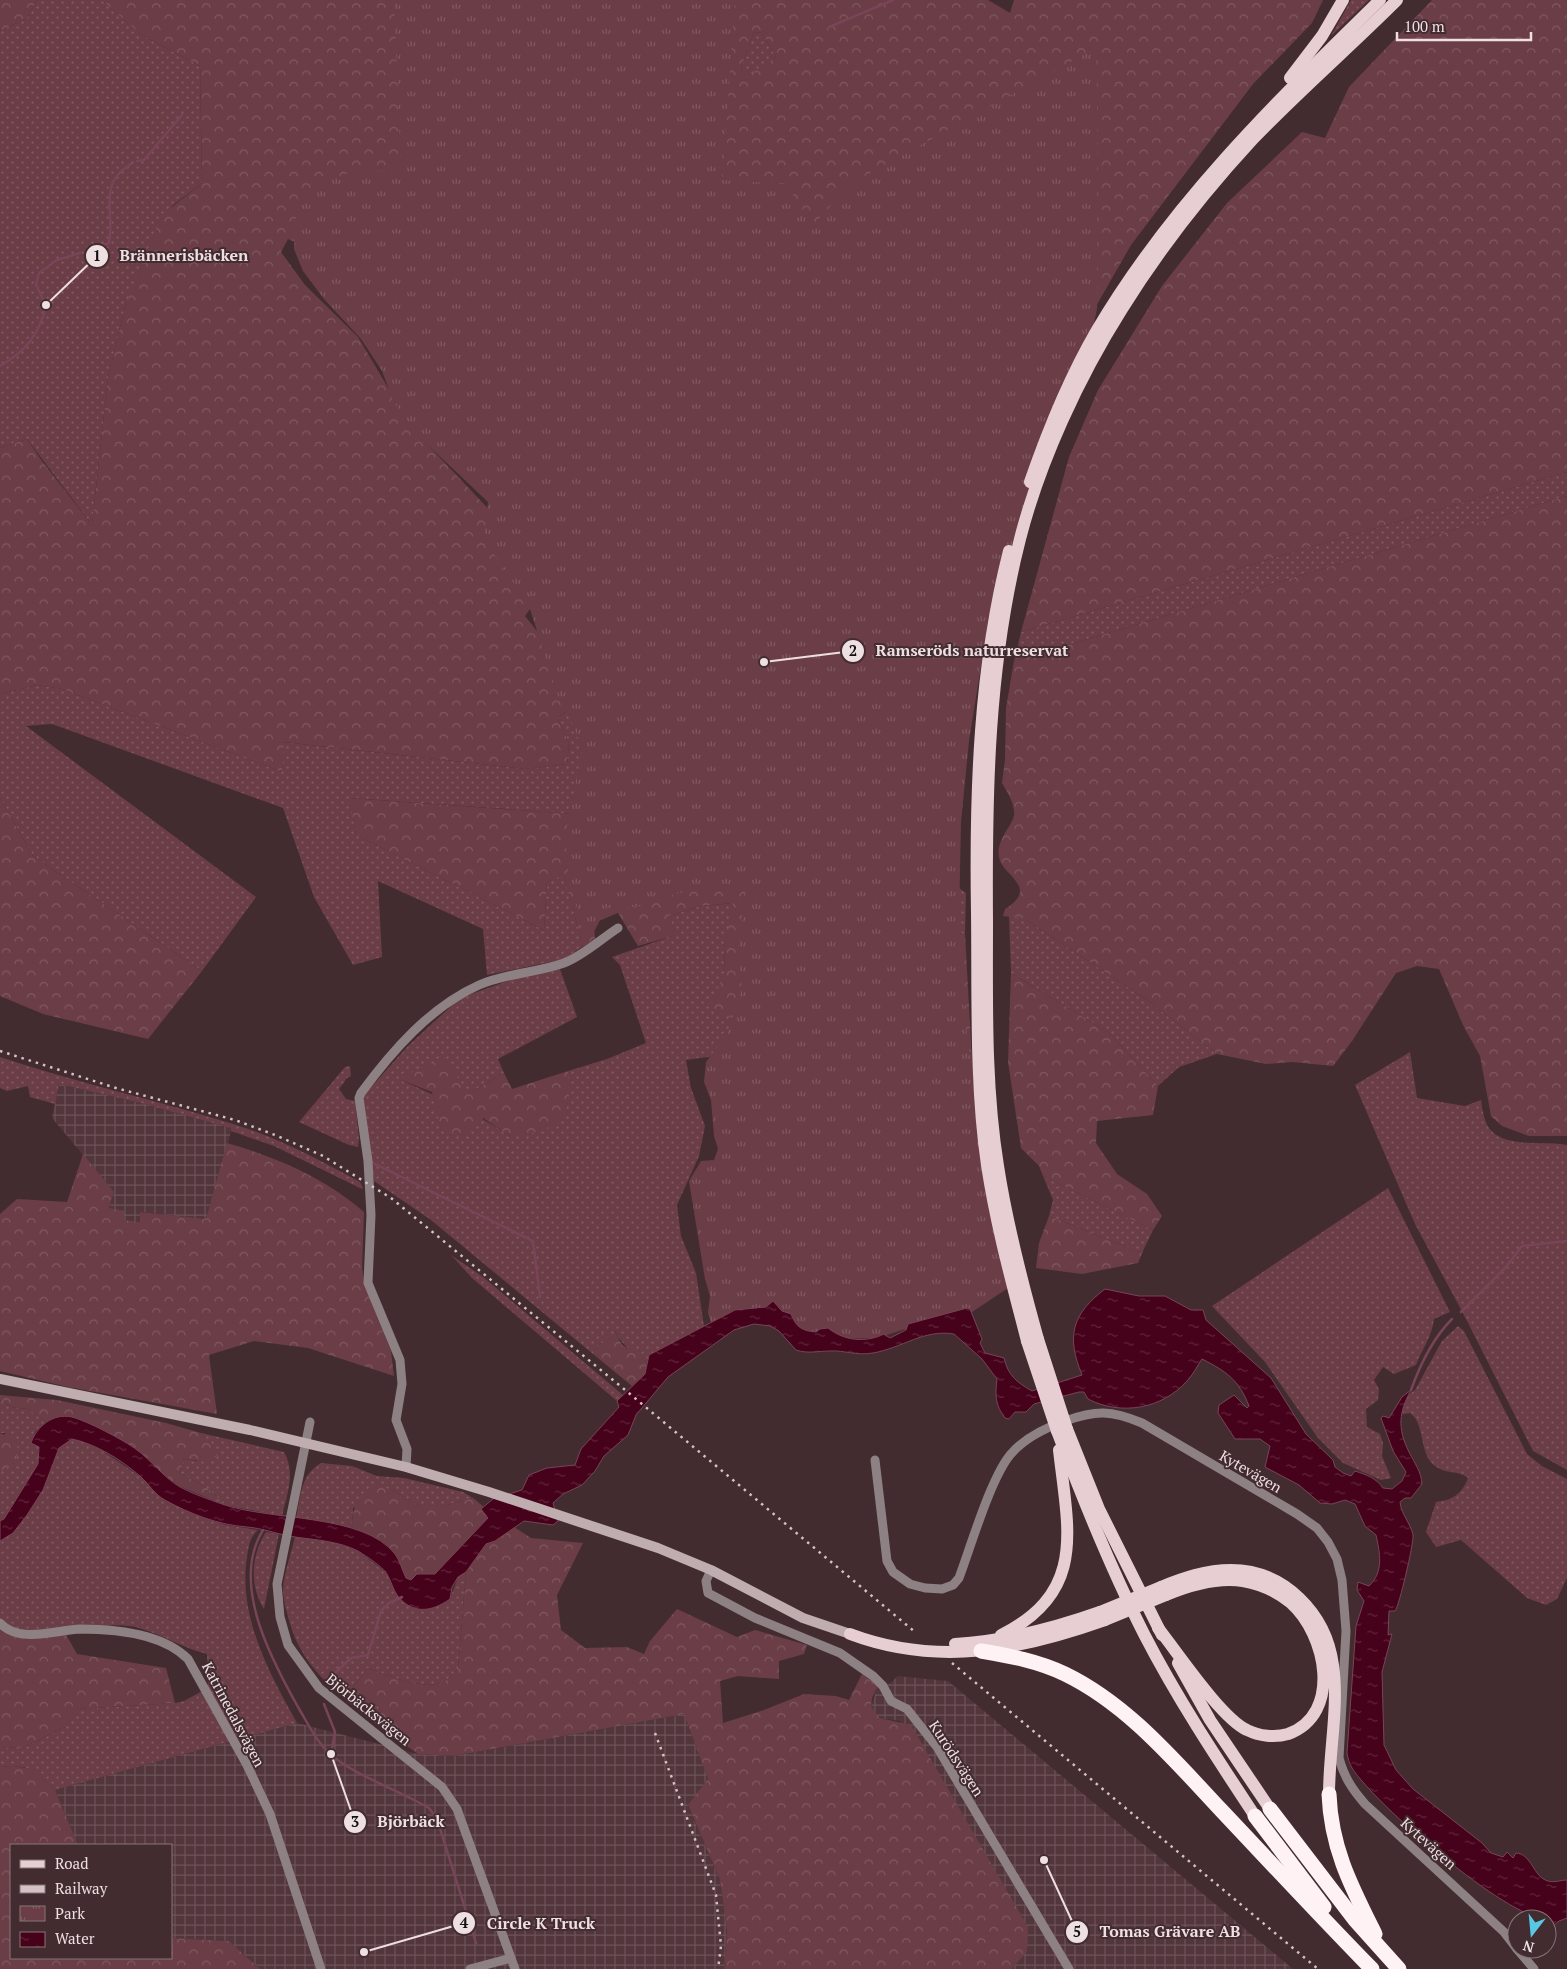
<svg xmlns="http://www.w3.org/2000/svg" width="1567" height="1969" viewBox="0 0 1567 1969" font-family="'PT Serif',serif">
<defs>
<pattern id="industrial-grid" width="8" height="8" patternUnits="userSpaceOnUse" patternTransform="scale(1.25)"><rect width="8" height="8" fill="#52363c"/><path d="M0 4h8M4 0v8" fill="none" stroke="#6b5358"/></pattern>
<pattern id="grass-dots" width="8" height="8" patternUnits="userSpaceOnUse" patternTransform="scale(1.25)"><rect width="8" height="8" fill="#6b3d47"/><path d="M2 2h.1M6 6h.1" fill="none" stroke="#805961" stroke-width="1.8" stroke-linecap="round"/></pattern>
<pattern id="forest-crowns" width="20" height="18" patternUnits="userSpaceOnUse" patternTransform="scale(1.25)"><rect width="20" height="18" fill="#6b3d47"/><path d="M2 6a3 3 0 1 1 6 0M12 15a3 3 0 1 1 6 0" fill="none" stroke="#805961"/></pattern>
<pattern id="park-tufts" width="24" height="20" patternUnits="userSpaceOnUse" patternTransform="scale(1.25)"><rect width="24" height="20" fill="#6b3d47"/><path d="M3 7l-1-3M5 7V3M7 7l1-3M15 17l-1-3M17 17v-4M19 17l1-3" fill="none" stroke="#805961"/></pattern>
<pattern id="water-ripples" width="26" height="14" patternUnits="userSpaceOnUse" patternTransform="scale(1.25)"><rect width="26" height="14" fill="#46011b"/><path d="M2 4q2-2 4 0t4 0M15 11q2-2 4 0t4 0" fill="none" stroke="#61263c"/></pattern>
</defs>
<rect width="100%" height="100%" fill="#422c30"/>
<!-- industrial -->
<g fill="url(#industrial-grid)">
<path d="M59,1084L141,1103L232,1128L206,1219L140,1212V1222L123,1220L109,1209L114,1192L52,1118Z"/>
<path d="M898,1676L948,1681L1293,1969H1011L900,1721L880,1718L871,1706L878,1686L890,1683Z"/>
<path d="M684,1714L708,1779L688,1806L720,1880L727,1928L724,1969H260L229,1941L171,1938V1845H78L55,1790L297,1723L418,1754L454,1756Z"/>
</g>
<!-- grass -->
<g fill="url(#grass-dots)">
<path d="M37,0H102L140,34L200,66L202,183L172,206L126,303L108,377L92,525L27,439L0,448V31L27,18Z"/>
<path d="M1351,0H1369L1331,36Z"/>
<path d="M754,32L762,33L776,57L746,78L741,68Z"/>
<path d="M1567,472V496L1014,661L1021,632Z"/>
<path d="M37,685L62,689L282,772L283,742L525,769L567,764L569,743L557,718L576,705L843,804L966,893L965,934L955,933L660,820L350,798L356,835L544,930L547,882L564,874L583,947C574,951 569,958 560,960L487,975L483,929L378,881L382,957L353,965L314,897L283,808L52,724L26,726L256,897L202,971L33,856L0,798V694Z"/>
<path d="M734,903L724,947L725,972L794,1045L686,1060L691,1088L705,1126L699,1156L677,1205L681,1236L696,1273L704,1326L649,1355L647,1363C635,1350 622,1348 615,1331V1344L602,1335L604,1343L598,1344L593,1354L431,1220L374,1181L362,1102L363,1096L408,1046L460,998L522,976L560,969L577,1017L498,1059L504,1073L468,1094L401,1080C440,1098 475,1112 510,1136L568,1104V1071L607,1059L646,1043L620,965L612,957L675,935L669,916L700,906Z"/>
<path d="M1009,916L1025,919L1147,1000L1217,1054L1179,1067L1158,1086L1108,1032L1011,973Z"/>
<path d="M1410,1052L1417,1098L1465,1106L1481,1100C1482,1107 1483,1114 1485,1120C1495,1151 1543,1140 1567,1145V1470L1533,1451L1464,1315L1415,1224L1355,1085Z"/>
<path d="M0,1057C77,1083 156,1100 233,1124C277,1137 320,1160 360,1182L363,1188L362,1189L274,1146L231,1131V1128L141,1103L59,1084L55,1104L30,1097L28,1086L7,1091L0,1088Z"/>
<path d="M350,1066L351,1076L347,1078L339,1089L346,1099L355,1101L359,1139L358,1147L349,1145L299,1122L345,1067Z"/>
<path d="M1043,1176L1153,1230L1142,1253L1049,1216L1053,1200Z"/>
<path d="M1388,1188L1450,1312L1434,1319C1432,1337 1422,1349 1416,1365L1394,1374L1383,1367L1374,1380L1379,1389L1378,1400L1366,1409L1367,1427L1380,1434L1383,1443L1382,1456L1391,1478L1381,1480L1343,1463L1318,1438L1265,1362L1212,1306Z"/>
<path d="M451,1255L483,1277L623,1395L617,1401L472,1278Z"/>
<path d="M1458,1326L1464,1331L1527,1454L1542,1466L1567,1479V1578L1557,1599L1546,1605L1527,1598L1461,1540L1436,1547L1426,1532L1436,1502C1453,1500 1462,1494 1468,1478C1458,1470 1448,1474 1438,1468C1417,1456 1427,1425 1410,1413L1403,1414L1401,1409L1408,1395L1415,1390L1442,1341Z"/>
<path d="M0,1400L10,1407L28,1409L46,1422L35,1432L32,1443L39,1446L38,1464L4,1519L0,1521V1472L5,1433H0Z"/>
<path d="M201,1433L284,1452C296,1473 287,1494 282,1516L224,1505C211,1489 199,1482 180,1474L184,1459L197,1461L206,1440Z"/>
<path d="M71,1439L85,1442L103,1451L141,1477L164,1500L201,1517L226,1525L258,1530C249,1538 249,1546 247,1557C238,1616 269,1673 297,1723L55,1790C34,1771 31,1764 0,1767V1747L23,1748L66,1726L76,1709L175,1703L184,1701L208,1688L207,1654C183,1648 163,1635 139,1628C129,1624 94,1625 82,1627C57,1631 19,1650 0,1626V1541L13,1533L27,1515L43,1490L59,1448Z"/>
<path d="M321,1463L352,1466L377,1476L404,1478L463,1492L473,1498L443,1506H420L392,1490L353,1508L352,1528L296,1518C301,1496 300,1475 321,1463Z"/>
<path d="M266,1532L279,1534L264,1609C249,1586 251,1555 266,1532Z"/>
<path d="M295,1537L338,1543L358,1551L387,1573L398,1596L407,1604L450,1599L458,1577L466,1572L458,1669C454,1673 449,1679 443,1682C426,1691 385,1675 368,1668L353,1688L379,1707L387,1732C346,1700 302,1672 289,1620C286,1610 283,1599 283,1589C284,1573 291,1554 295,1537Z"/>
</g>
<!-- forest -->
<g fill="url(#forest-crowns)" fill-rule="evenodd">
<path d="M0,0H37L27,18L0,31Z"/>
<path d="M102,0H988L1010,13L1014,0H1323L1312,23L1253,84L1131,245L1075,343L557,718L569,743L567,764L525,769L284,742L282,772L62,689L37,685L0,694V448L27,439L42,461L92,525L108,377L126,303L162,215L202,183L200,66L140,34ZM754,32L762,33L776,57L746,77L741,68ZM288,239L304,246L358,282L597,654L549,646L525,616L541,593L497,518L412,428L358,337L305,285L281,252Z"/>
<path d="M1432,0H1567V472L1021,632L1069,457L1098,390L1162,286L1227,203L1302,132L1325,138L1349,87Z"/>
<path d="M1567,496V1136H1529L1502,1126L1491,1116L1480,1056L1463,1025L1439,969L1417,966L1396,973L1352,1041L1333,1066L1293,1062L1266,1064L1217,1054L1147,1000L1025,919L1003,916L1005,909C1041,887 1001,875 999,857C996,839 1012,827 1014,815C1015,803 1007,792 1002,783L1005,760L1006,708L1014,661Z"/>
<path d="M0,798L33,856L202,971L148,1039L43,1014L0,996Z"/>
<path d="M349,798L660,820L955,933L965,934L976,1131L794,1045L709,1008L725,972L724,947L733,903L700,906L669,916L676,935L638,946L618,913L594,923L595,940L583,947L564,875L547,882L544,930L356,835Z"/>
<path d="M1011,973L1108,1032L1158,1086L1153,1115L1097,1121L1096,1143L1117,1174L1147,1194L1162,1216L1153,1230L1043,1176L1039,1166L1021,1148L1008,1062Z"/>
<path d="M446,1059L468,1094L504,1073L512,1089L568,1071C568,1081 570,1094 568,1103C562,1131 533,1133 510,1136L483,1118L465,1137L441,1130L432,1092L401,1080L415,1070Z"/>
<path d="M227,1143C276,1157 325,1178 364,1212L362,1267L365,1287L391,1351L394,1376L308,1348L254,1341L209,1355L217,1414L68,1387L0,1371V1214L17,1199L67,1202L83,1154L114,1192L109,1208L124,1211V1220L140,1222V1212L206,1219Z"/>
<path d="M1049,1216L1142,1253L1138,1263L1082,1274L1036,1268L1039,1243Z"/>
<path d="M614,1330L622,1345L636,1352L647,1363L645,1374L632,1386L593,1354L598,1344L603,1343L602,1334L611,1338L614,1343Z"/>
<path d="M0,1395L57,1400L166,1423L201,1433L218,1454L211,1462L184,1459L180,1474C199,1482 211,1489 224,1505L179,1486L161,1473L135,1449L112,1436L72,1417H58L46,1422L28,1409L10,1407L0,1400Z"/>
<path d="M0,1433L13,1438L19,1451L14,1464L0,1472Z"/>
<path d="M373,1484L392,1490L420,1506H443L473,1498L484,1507L482,1509L488,1518L435,1574L410,1580L406,1578C393,1551 380,1541 352,1528C353,1505 356,1500 373,1484Z"/>
<path d="M514,1527L531,1538L583,1543L557,1595L561,1630L585,1648L627,1647L644,1654L650,1641L677,1609L737,1637L755,1630L807,1645L804,1654L779,1661V1679L738,1676L720,1681L723,1723L764,1710L804,1694L836,1696L849,1700L862,1674L878,1686L872,1698L871,1706L880,1718L911,1725L1028,1927L1027,1951L1012,1969H724L727,1930L720,1880L688,1805L708,1779L684,1714L454,1756L418,1754L387,1732L379,1707L353,1688L368,1668C385,1675 426,1691 443,1682C449,1679 454,1673 458,1669L466,1572L486,1544L495,1541Z"/>
<path d="M0,1626C16,1646 43,1636 64,1631L77,1654L166,1668L175,1703L77,1709L66,1726L23,1748L0,1747Z"/>
<path d="M13,1766L33,1769L55,1790L78,1845H11V1958H171V1938L229,1941L260,1969H0V1767Z"/>
</g>
<!-- park -->
<path fill="url(#park-tufts)" d="M394,0H735L722,180L786,184L813,225L852,183L1096,48L1099,233L1097,309L1076,406L1038,466L989,616L969,741L961,822L959,920L964,1015L990,1194L1008,1288L969,1314L943,1317L877,1338L828,1339L809,1336L777,1317L712,1326L708,1313L710,1296L705,1279L689,1181L701,1161L714,1160L718,1149L714,1136L711,1100L704,1082L706,1062L727,1034L742,989L738,955L745,888H701L667,896L650,906L606,908L595,930L585,943L567,865L565,837L582,751L574,726L561,705L529,606L484,539L488,502L412,430L393,400L382,371L361,339L324,299L303,271L294,249L296,211C331,167 349,173 401,170Z"/>
<!-- water -->
<path fill="url(#water-ripples)" stroke="#784457" d="M1105,1289L1139,1296H1165L1191,1310H1203L1206,1320L1271,1378L1306,1434L1333,1460L1335,1467L1343,1473L1351,1476L1355,1471C1367,1475 1376,1478 1383,1488L1392,1489L1402,1481L1406,1472L1393,1451L1381,1418L1383,1416L1389,1418L1402,1397L1411,1390C1399,1412 1397,1428 1409,1452C1415,1464 1421,1471 1422,1484L1411,1498H1405L1400,1502C1401,1514 1411,1524 1413,1535C1414,1543 1399,1607 1395,1611H1389L1388,1635L1392,1634L1382,1672L1384,1745L1396,1770L1413,1789L1482,1843L1491,1853L1503,1857L1507,1852L1513,1858L1516,1853C1532,1854 1533,1877 1548,1881C1554,1883 1561,1880 1567,1880V1918L1559,1921L1547,1931V1919C1507,1919 1374,1803 1352,1768C1349,1763 1348,1758 1347,1753L1356,1626L1364,1601L1357,1590L1358,1582L1369,1586C1384,1572 1380,1553 1376,1535L1365,1526L1355,1504L1345,1500L1332,1504L1320,1503L1299,1485L1265,1467L1270,1446L1260,1439H1235L1218,1413L1219,1405L1234,1395L1247,1408L1249,1406C1239,1380 1226,1371 1202,1359C1197,1366 1193,1375 1187,1381C1162,1409 1121,1416 1088,1399L1084,1392H1079L1034,1404L1026,1412H1015L1009,1419L1005,1418C995,1405 995,1395 997,1379L982,1359L954,1334C924,1329 902,1348 873,1353C856,1356 844,1350 830,1351C818,1351 808,1354 796,1350L779,1331L770,1326L754,1324L734,1330L668,1377L636,1415L628,1435L604,1456L595,1471L582,1485L563,1494L553,1503L558,1521L553,1525L524,1521L495,1541L486,1544L466,1572L458,1577L452,1587L450,1599C432,1612 412,1615 397,1595C393,1589 391,1581 387,1574C382,1566 366,1556 358,1551C338,1541 316,1540 295,1537C280,1535 262,1528 247,1527C219,1525 190,1514 165,1500C155,1495 149,1484 141,1477C122,1460 96,1444 72,1439L59,1448L43,1490L27,1515L13,1533L0,1541V1521L4,1519L38,1464L39,1447L31,1443C37,1426 53,1413 72,1417C87,1421 124,1440 137,1450C152,1461 163,1477 180,1487C193,1494 208,1499 222,1504C269,1521 363,1513 395,1554C400,1561 402,1570 406,1578L411,1580L417,1574H435L488,1518L481,1509L493,1499L522,1490L529,1475L547,1468L575,1465L581,1449L619,1407L617,1401L645,1374L649,1355L735,1310L766,1307L773,1301L782,1311L791,1314C796,1327 802,1331 816,1332L820,1329L828,1328C844,1341 866,1343 884,1334L890,1338L906,1330L908,1324L967,1308L970,1309L982,1339L980,1343L985,1353L1004,1358C1008,1375 1016,1382 1032,1391L1082,1375C1066,1336 1072,1314 1105,1289Z"/>
<g fill="none" stroke-linecap="round" stroke-linejoin="round">
<!-- stream -->
<g stroke="#784457" stroke-width="2.5">
<path d="M829,27L893,0"/>
<path d="M137,161L144,160L182,115"/>
<path d="M88,251L109,243C115,210 97,184 131,164"/>
<path d="M0,366C25,352 40,334 46,305L36,285L39,273L57,260L80,253"/>
<path d="M375,1164L533,1241L540,1297"/>
<path d="M1461,1312L1505,1268L1522,1246L1567,1241"/>
<path d="M1411,1390C1420,1365 1433,1338 1452,1319"/>
<path d="M263,1530C230,1583 271,1659 298,1707C310,1727 319,1748 339,1761C361,1777 392,1788 416,1801L429,1808L437,1819L476,1943"/>
<path d="M332,1676L351,1658L368,1655L381,1611L389,1603L402,1597"/>
<path d="M324,1704L335,1732L331,1754"/>
</g>
<!-- street -->
<g stroke="#8d8183" stroke-width="9">
<path d="M310,1422L277,1584L280,1617L288,1645L319,1688L442,1787L457,1809L515,1969"/>
<path d="M875,1460L887,1561L893,1572L910,1584L925,1588L942,1589L953,1585L959,1578C971,1546 990,1480 1010,1455C1024,1438 1045,1428 1065,1421C1096,1410 1111,1410 1142,1423L1297,1514L1317,1528L1328,1542L1337,1559L1342,1580L1346,1631L1339,1758C1344,1777 1352,1789 1365,1804L1504,1932L1517,1949"/>
<path d="M406,1467L407,1449L396,1420L402,1384L400,1360L368,1283L371,1215L368,1161L359,1098L361,1093C392,1051 430,1007 479,985C506,973 536,973 564,963C583,956 601,939 618,928"/>
<path d="M711,1570L706,1581L708,1593L755,1618L840,1653L873,1676L883,1686L891,1701L907,1709L937,1747L1069,1969"/>
<path d="M0,1623C19,1644 56,1630 80,1629C116,1629 162,1633 188,1659L247,1765L270,1814L321,1969"/>
<path d="M1517,1949L1534,1969"/>
<path d="M470,1969L511,1958"/>
</g>
<!-- secondary -->
<path stroke="#bfadaf" stroke-width="10" d="M0,1379L250,1430L406,1467L489,1492L658,1548L711,1570L803,1618L850,1634"/>
<!-- primary -->
<g stroke="#e6ced2" stroke-width="12">
<path d="M1290,78L1322,36L1343,0"/>
<path d="M1030,482C1048,430 1069,378 1097,330C1172,203 1276,102 1380,0"/>
<path d="M1009,551C979,669 975,792 977,913C978,997 975,1083 987,1165C996,1225 1012,1283 1027,1341"/>
<path d="M1038,1339C1022,1282 1007,1225 998,1166C985,1085 987,1003 987,922C986,793 988,664 1020,539C1040,461 1079,377 1122,309C1160,248 1204,192 1253,139C1299,91 1350,47 1397,0"/>
<path d="M1067,1429L1099,1509L1162,1635"/>
<path d="M1057,1431C1083,1500 1111,1569 1144,1634C1177,1698 1216,1757 1255,1816"/>
<path d="M1161,1587C1183,1578 1206,1570 1231,1570C1284,1570 1326,1613 1333,1665C1339,1707 1329,1751 1329,1794"/>
<path d="M1158,1628C1178,1653 1221,1718 1247,1730C1259,1736 1275,1738 1288,1734C1343,1714 1326,1634 1291,1603C1278,1592 1260,1584 1243,1581C1217,1577 1190,1585 1166,1595"/>
<path d="M850,1634C938,1667 1020,1650 1105,1620"/>
<path d="M1001,1635C1087,1592 1068,1530 1059,1450"/>
<path d="M955,1644C1006,1641 1052,1629 1100,1612"/>
<path d="M1178,1663L1210,1720L1270,1809"/>
</g>
<!-- highway -->
<g stroke="#fef2f4" stroke-width="15">
<path d="M981,1651C1010,1656 1038,1661 1065,1674C1127,1704 1174,1760 1221,1810C1271,1863 1321,1917 1372,1969"/>
<path d="M1329,1794C1331,1848 1351,1886 1375,1934"/>
<path d="M1270,1809L1355,1920L1399,1969"/>
<path d="M1255,1816L1324,1907"/>
</g>
<!-- rail -->
<g stroke="#d3c3c6" stroke-width="2.5" stroke-dasharray="2.5 5" stroke-linecap="butt">
<path d="M0,1051L116,1088L235,1120L275,1135L323,1156L391,1198L624,1389L915,1632"/>
<path d="M952,1663L1318,1969"/>
<path d="M655,1733L716,1895L721,1946L718,1969"/>
</g>
<!-- primary-bridge -->
<g stroke="#e6ced2" stroke-width="12">
<path d="M1038,1339L1067,1429"/>
<path d="M1027,1341L1057,1431"/>
<path d="M1100,1612L1161,1587"/>
<path d="M1105,1620L1166,1595"/>
</g>
</g>
<g text-anchor="middle" dominant-baseline="central" stroke-width="4" stroke-linejoin="round" paint-order="stroke">
<!-- street labels -->
<g font-size="15" fill="#eedfe2" stroke="#422c30">
<text transform="translate(1251 1471) rotate(30)">Kytevägen</text>
<text transform="translate(369 1709) rotate(39)">Björbäcksvägen</text>
<text transform="translate(234 1714) rotate(62)">Katrinedalsvägen</text>
<text transform="translate(957 1758) rotate(57)">Kurödsvägen</text>
<text transform="translate(1429 1843) rotate(42)">Kytevägen</text>
</g>
</g>
<!-- callouts -->
<path fill="none" stroke="#eedfe2" stroke-width="2" d="M46 305L97 256M764 662L853 651M331 1754L355 1822M364 1952L464 1923M1044 1860L1077 1932"/>
<g fill="#eedfe2" stroke="#422c30" stroke-width="2">
<circle cx="46" cy="305" r="5"/>
<circle cx="764" cy="662" r="5"/>
<circle cx="331" cy="1754" r="5"/>
<circle cx="364" cy="1952" r="5"/>
<circle cx="1044" cy="1860" r="5"/>
<circle cx="97" cy="256" r="12"/>
<circle cx="853" cy="651" r="12"/>
<circle cx="355" cy="1822" r="12"/>
<circle cx="464" cy="1923" r="12"/>
<circle cx="1077" cy="1932" r="12"/>
</g>
<g font-size="15" text-anchor="middle" font-weight="bold" fill="#111">
<text x="97" y="261">1</text>
<text x="853" y="656">2</text>
<text x="355" y="1827">3</text>
<text x="464" y="1928">4</text>
<text x="1077" y="1937">5</text>
</g>
<g font-size="16" text-anchor="middle" font-weight="bold" fill="#eedfe2" stroke="#422c30" stroke-width="4" stroke-linejoin="round" paint-order="stroke">
<text x="184" y="261">Brännerisbäcken</text>
<text x="972" y="656">Ramseröds naturreservat</text>
<text x="411" y="1827">Björbäck</text>
<text x="541" y="1929">Circle K Truck</text>
<text x="1170" y="1937">Tomas Grävare AB</text>
</g>
<!-- legend -->
<rect x="10" y="1844" width="162" height="115" fill="#422c30" stroke="#877477"/>
<rect x="20" y="1860" width="25" height="8" fill="#e6ced2" stroke="#877477"/>
<text x="55" y="1869" font-size="15" fill="#eedfe2">Road</text>
<rect x="20" y="1885" width="25" height="8" fill="#d3c3c6" stroke="#877477"/>
<text x="55" y="1894" font-size="15" fill="#eedfe2">Railway</text>
<rect x="20" y="1906" width="25" height="15" fill="url(#park-tufts)" stroke="#877477"/>
<text x="55" y="1919" font-size="15" fill="#eedfe2">Park</text>
<rect x="20" y="1932" width="25" height="15" fill="url(#water-ripples)" stroke="#877477"/>
<text x="55" y="1944" font-size="15" fill="#eedfe2">Water</text>
<!-- north arrow -->
<g transform="translate(1532 1934) rotate(196)"><circle r="24" fill="#422c30" stroke="#877477"/>
<path d="M0-4L9 19L0 12L-9 19Z" fill="#59c8e4"/>
<text y="-8" font-size="14" font-weight="bold" text-anchor="middle" fill="#eedfe2">N</text>
</g>
<!-- scale -->
<path d="M1397 32v8h134v-8" fill="none" stroke="#eedfe2" stroke-width="2.5"/>
<text x="1404" y="32" font-size="15" fill="#eedfe2" stroke="#422c30" stroke-width="4" paint-order="stroke">100 m</text>
</svg>
